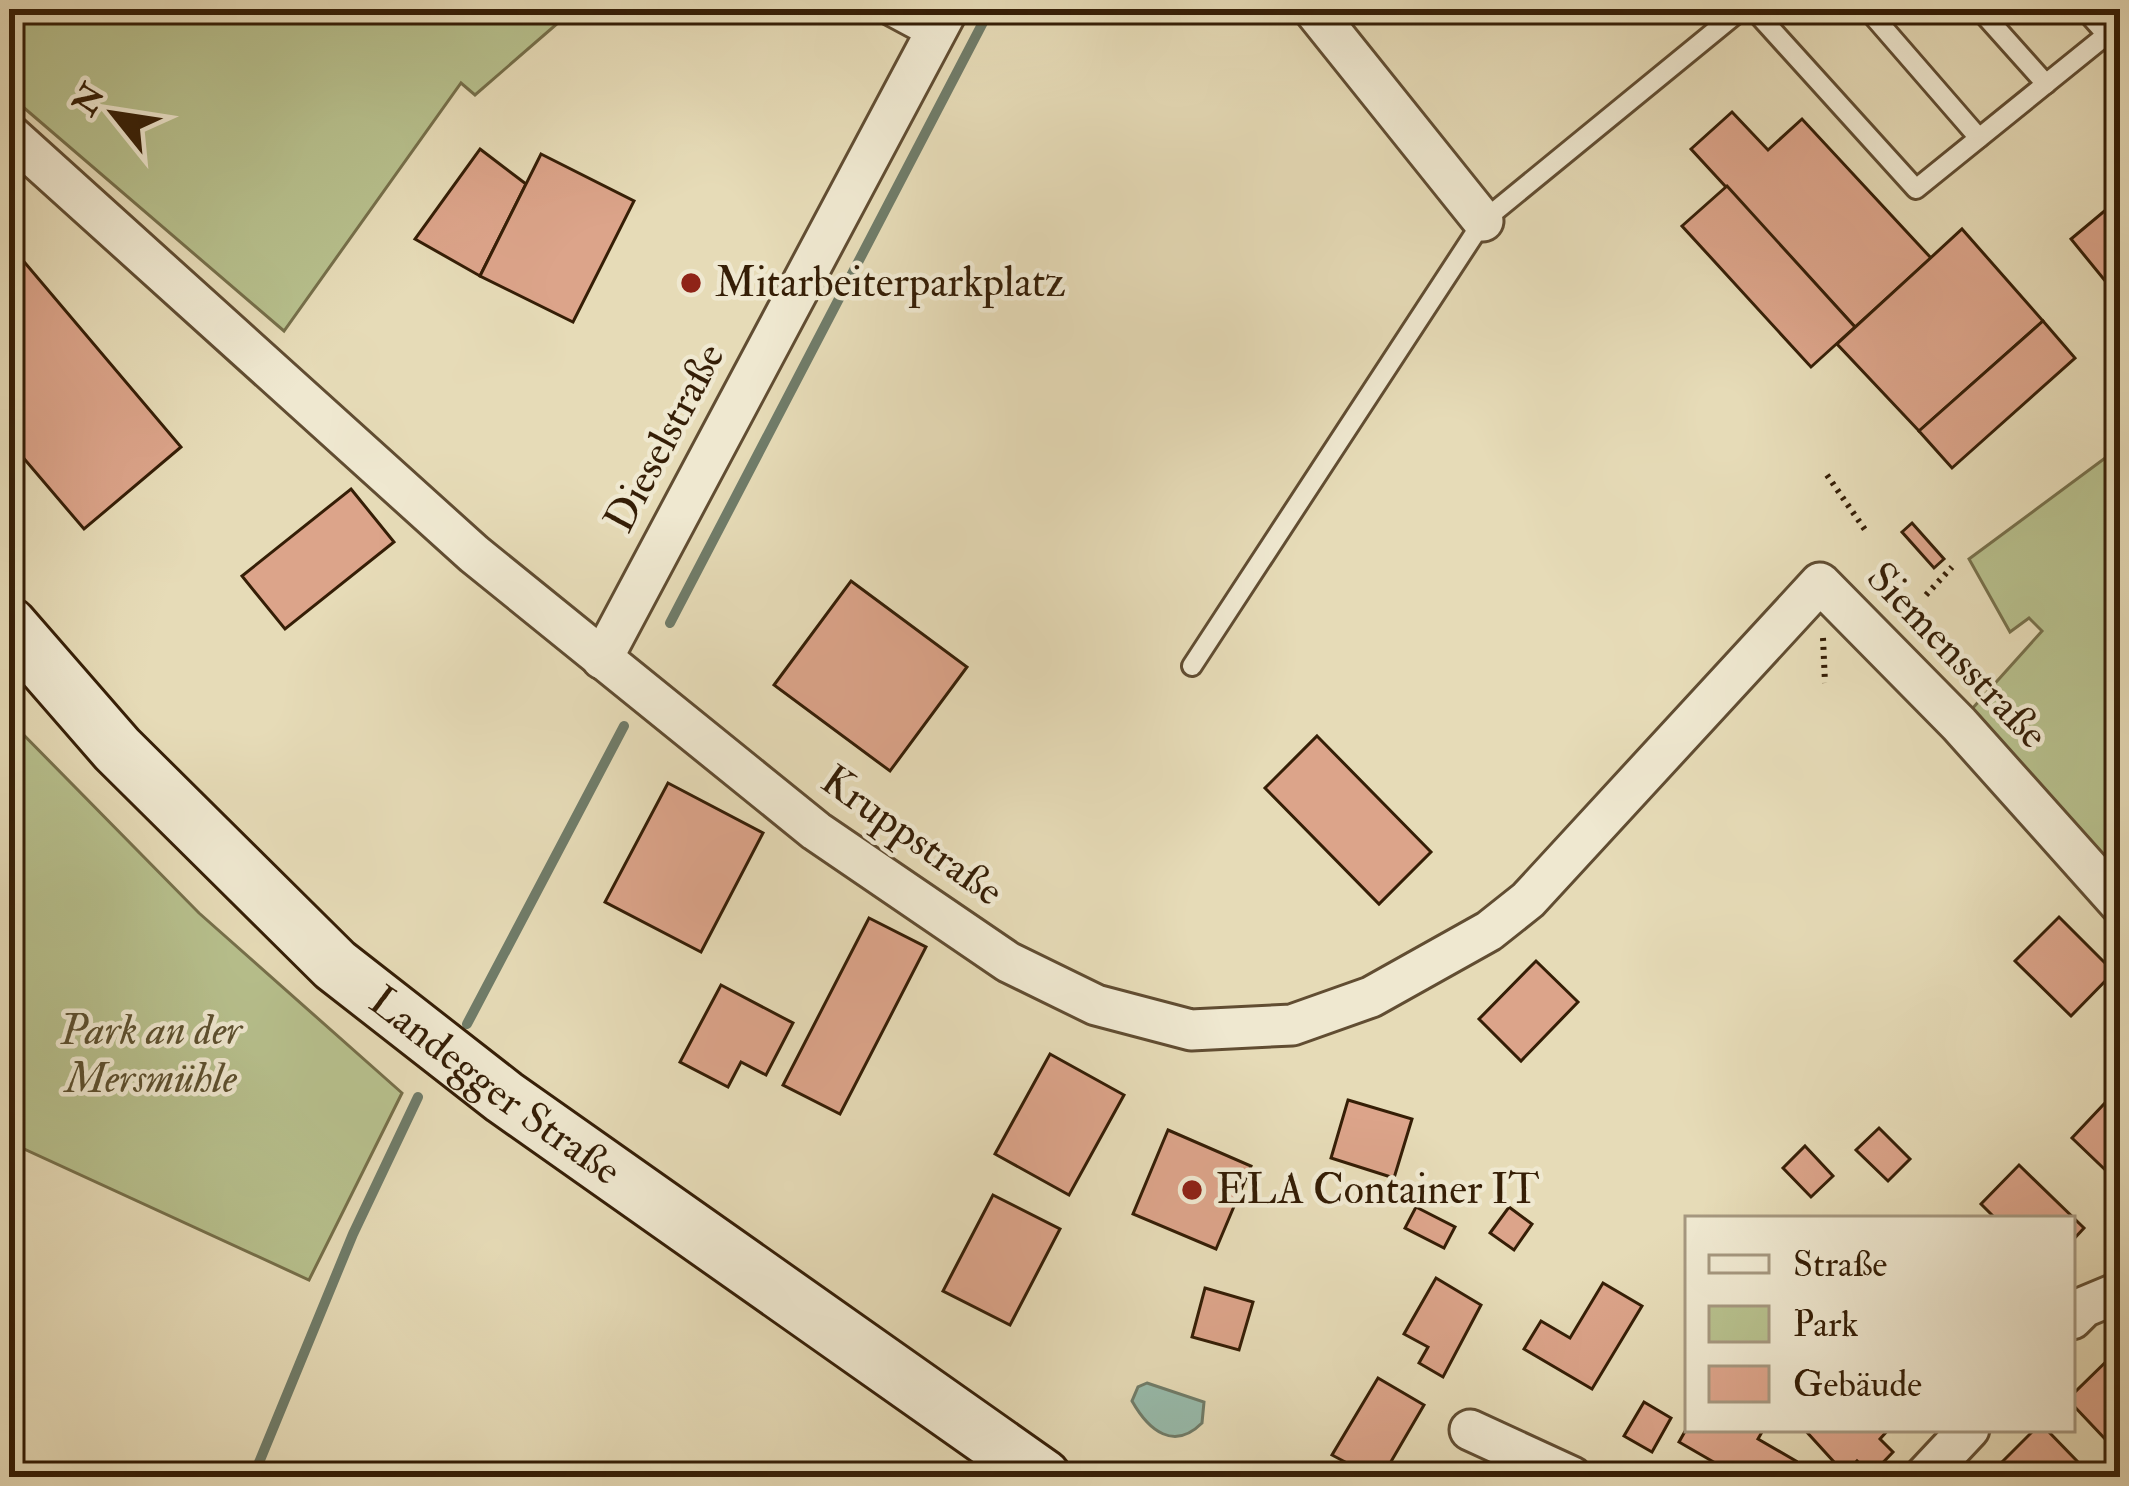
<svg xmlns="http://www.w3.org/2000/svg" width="2129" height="1486" viewBox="0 0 2129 1486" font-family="'IM FELL Double Pica',serif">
<rect width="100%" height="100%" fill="#e6dbb7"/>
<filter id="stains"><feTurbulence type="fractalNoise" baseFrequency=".00167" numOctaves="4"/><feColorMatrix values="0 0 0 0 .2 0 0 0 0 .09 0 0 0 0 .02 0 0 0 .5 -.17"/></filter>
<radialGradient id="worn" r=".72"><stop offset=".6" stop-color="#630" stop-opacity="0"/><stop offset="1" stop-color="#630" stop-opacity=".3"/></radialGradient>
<!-- green -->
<g fill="#b7c08d" stroke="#766f4a" stroke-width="3">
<path d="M9,9H560L566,16L475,95L461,83L284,331L9,95Z"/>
<path d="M2120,447V875L1971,710L2042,631L2029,618L2010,632L1969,559Z"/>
<path d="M9,720L199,913L402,1093L309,1280L9,1142Z"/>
</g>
<!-- water -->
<path fill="#97bbab" stroke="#707c69" stroke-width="3" d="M1147,1383L1204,1402L1202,1423C1174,1451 1149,1431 1132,1401L1138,1387Z"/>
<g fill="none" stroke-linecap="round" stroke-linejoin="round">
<!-- stream -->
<g stroke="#707c69" stroke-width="10">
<path d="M670,623L990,9"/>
<path d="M467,1024L624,726"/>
<path d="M253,1477L353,1234L418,1097"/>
</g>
</g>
<!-- building -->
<g fill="#dca48a" stroke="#351e06" stroke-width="3">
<path d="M1732,112L1768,150L1802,119L1931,258L1855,327L1691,149Z"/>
<path d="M480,149L526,184L480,276L415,239Z"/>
<path d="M541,154L634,201L573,322L480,276Z"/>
<path d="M1727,186L1855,327L1811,367L1682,226Z"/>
<path d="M2120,198V299L2071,239Z"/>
<path d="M1962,229L2043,321L1919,431L1837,344Z"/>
<path d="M9,244L181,447L84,529L9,441Z"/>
<path d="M2043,321L2075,358L1952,468L1919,431Z"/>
<path d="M351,489L394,542L285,629L242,576Z"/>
<path d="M1912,523L1944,559L1934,568L1902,532Z"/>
<path d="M851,581L967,667L890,771L774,685Z"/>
<path d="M1317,736L1431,852L1379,904L1265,788Z"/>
<path d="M668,783L763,833L701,952L605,902Z"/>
<path d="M2059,917L2114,972L2071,1016L2015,961Z"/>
<path d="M869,918L926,947L840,1114L783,1085Z"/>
<path d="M1536,961L1578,1002L1521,1061L1479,1019Z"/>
<path d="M721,985L793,1023L766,1075L741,1062L728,1087L680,1062Z"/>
<path d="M1050,1054L1124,1095L1069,1195L995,1154Z"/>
<path d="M2120,1087V1184L2072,1138Z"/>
<path d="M1348,1100L1412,1119L1394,1178L1331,1158Z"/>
<path d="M1879,1128L1910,1159L1888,1181L1856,1150Z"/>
<path d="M1168,1130L1251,1166L1216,1249L1133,1214Z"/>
<path d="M1805,1146L1833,1176L1811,1197L1783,1168Z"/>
<path d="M2019,1165L2084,1228L2072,1241V1219H1996L1981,1204Z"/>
<path d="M993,1195L1060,1229L1010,1325L943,1291Z"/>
<path d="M1416,1207L1455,1227L1444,1248L1405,1228Z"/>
<path d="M1509,1207L1532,1224L1514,1250L1490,1233Z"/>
<path d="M1436,1278L1481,1305L1443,1377L1419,1363L1428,1347L1404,1334Z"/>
<path d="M1603,1283L1642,1306L1592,1389L1524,1349L1541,1321L1570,1338Z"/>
<path d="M1205,1288L1253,1302L1239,1350L1192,1337Z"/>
<path d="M2120,1348V1430L2108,1442L2072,1404V1395Z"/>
<path d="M1378,1378L1424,1405L1382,1477H1342L1349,1464L1332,1455Z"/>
<path d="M1644,1402L1671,1418L1652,1452L1624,1436Z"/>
<path d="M1688,1426L1758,1429L1762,1432L1758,1439L1796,1461L1786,1477H1719L1724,1468L1679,1442Z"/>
<path d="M1804,1429H1889L1880,1439L1893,1452L1871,1475L1857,1461L1845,1474Z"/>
<path d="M2035,1429H2046L2077,1461L2068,1470L2075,1477H2012L2000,1464Z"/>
</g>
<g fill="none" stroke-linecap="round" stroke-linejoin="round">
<!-- lane casing -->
<g stroke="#614d32" stroke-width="24">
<g id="lane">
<path d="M877,9L933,39"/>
<path d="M1753,9L1916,189L2120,24"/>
<path d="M1867,9L1979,138"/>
<path d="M1979,9L2046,84"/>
<path d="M2084,9L2107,35"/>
<path d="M1192,666L1483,221L1742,9"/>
</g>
</g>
<!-- street casing -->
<g stroke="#614d32" stroke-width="45">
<g id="street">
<path d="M1313,9L1483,221"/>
<path d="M9,134L474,554L816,831L1008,962L1096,1005L1191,1030L1292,1025L1371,997L1489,931L1528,900L1820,583L1959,724L2120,904"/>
<path d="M602,659L948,9"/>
<path d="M2072,1319L2084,1307L2120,1292"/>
<path d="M1470,1430L1572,1477"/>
<path d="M1924,1477L1969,1429"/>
</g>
</g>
<!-- secondary casing -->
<g stroke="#351e06" stroke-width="60">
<g id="secondary">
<path id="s1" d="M9,625L117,749L335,965L504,1097L1043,1477"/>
</g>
</g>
<!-- path -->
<g stroke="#351e06" stroke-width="6" stroke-dasharray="3 6" stroke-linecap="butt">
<path d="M1827,475L1868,534"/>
<path d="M1926,595L1952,567"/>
<path d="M1823,638L1825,683"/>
</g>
<!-- lane -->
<use href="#lane" stroke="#efe8d0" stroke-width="18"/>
<!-- street -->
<use href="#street" stroke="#efe8d0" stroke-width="39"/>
<!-- secondary -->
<use href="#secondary" stroke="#efe8d0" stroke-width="54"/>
</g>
<!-- markers -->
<g fill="#8f2418" stroke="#efe8d0" stroke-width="4.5">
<circle cx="691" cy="283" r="12"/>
<circle cx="1192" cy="1190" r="12"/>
</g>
<g text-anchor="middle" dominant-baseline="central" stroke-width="9" stroke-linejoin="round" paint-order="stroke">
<!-- poi labels -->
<g font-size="42" fill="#351e06" stroke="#efe8d0" text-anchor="start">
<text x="715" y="283">Mitarbeiterparkplatz</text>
<text x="1216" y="1190">ELA Container IT</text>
</g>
<!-- street labels -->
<g font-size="42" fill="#351e06" stroke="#efe8d0">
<text transform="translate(665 438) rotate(-62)">Dieselstraße</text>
<text transform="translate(1957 656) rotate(46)">Siemensstraße</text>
<text transform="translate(912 836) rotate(35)">Kruppstraße</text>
<text stroke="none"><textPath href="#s1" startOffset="672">Landegger Straße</textPath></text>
</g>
<!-- park labels -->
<g font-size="42" font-style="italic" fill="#5c4f2e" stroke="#efe8d0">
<text x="151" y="1031">Park an der<tspan x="151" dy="48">Mersmühle</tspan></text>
</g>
</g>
<!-- margin -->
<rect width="2129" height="1486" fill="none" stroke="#e6dbb7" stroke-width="48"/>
<rect x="12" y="12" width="2105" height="1462" fill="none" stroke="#351e06" stroke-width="6"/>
<rect x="24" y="24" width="2081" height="1438" fill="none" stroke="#351e06" stroke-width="3"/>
<!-- legend -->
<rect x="1685" y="1216" width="390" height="216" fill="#efe8d0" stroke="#a5977f" stroke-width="3"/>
<rect x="1709" y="1255" width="60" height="18" fill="#efe8d0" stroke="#a5977f" stroke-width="3"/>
<text x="1793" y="1276" font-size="36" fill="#351e06">Straße</text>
<rect x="1709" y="1306" width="60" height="36" fill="#b7c08d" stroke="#a5977f" stroke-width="3"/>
<text x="1793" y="1336" font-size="36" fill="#351e06">Park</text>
<rect x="1709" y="1366" width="60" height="36" fill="#dca48a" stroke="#a5977f" stroke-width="3"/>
<text x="1793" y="1396" font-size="36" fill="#351e06">Gebäude</text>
<!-- north arrow -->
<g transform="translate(114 114) rotate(300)" stroke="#efe8d0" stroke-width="9" paint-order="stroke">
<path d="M0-9L21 45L0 30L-21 45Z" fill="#351e06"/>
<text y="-18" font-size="33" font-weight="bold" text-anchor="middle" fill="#351e06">N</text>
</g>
<rect width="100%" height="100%" filter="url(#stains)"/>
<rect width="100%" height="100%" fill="url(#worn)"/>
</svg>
